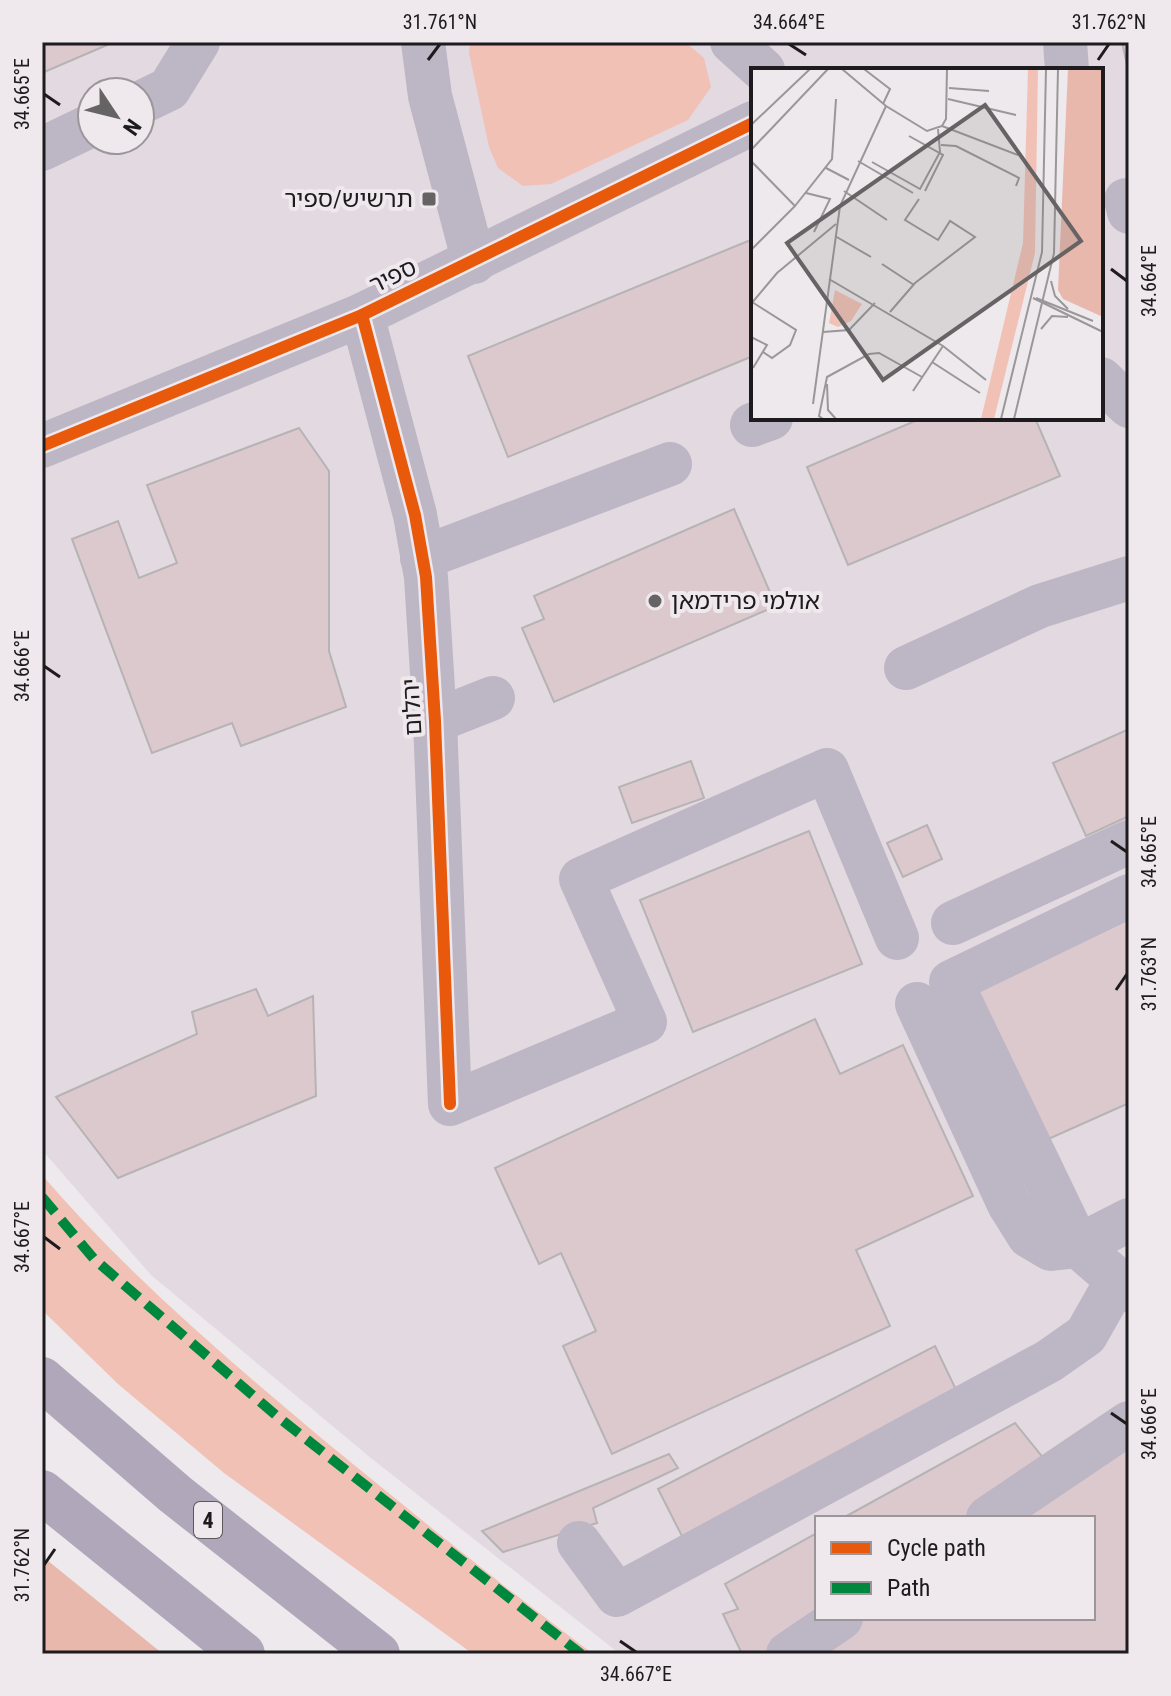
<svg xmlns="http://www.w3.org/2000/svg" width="1171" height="1696" viewBox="0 0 1171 1696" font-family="'Roboto Condensed','Noto Sans Hebrew',sans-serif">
<rect width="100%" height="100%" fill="#eee9ec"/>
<!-- built -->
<path fill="#e3d9e0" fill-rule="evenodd" d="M42,42H1129V1654H620L371,1458L151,1275L42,1150ZM753,70H1101V418H753ZM92,92H140V140H92ZM817,1518H1093V1618H817Z"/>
<!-- green -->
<g fill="#f1c1b6">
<path d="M470,42H685L704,58L711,87L688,120L551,184L523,186L498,168L489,147L469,53Z"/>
<path d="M42,1175C127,1274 226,1358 326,1442C414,1514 502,1586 593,1654H473L224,1473L118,1384L42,1310Z"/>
</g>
<!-- forest -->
<path fill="#e8b8ac" d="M42,1556L163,1654H42Z"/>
<!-- building -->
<g fill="#dcc9ce" stroke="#b6b3b4" stroke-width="2">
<path d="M42,42H114L42,73Z"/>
<path d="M1122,42H1129V74Z"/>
<path d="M753,239V356L508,457L468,356Z"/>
<path d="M922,418H1035L1060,476L848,565L807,467Z"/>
<path d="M299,428L329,471V651L346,707L241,746L232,723L152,753L72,539L118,521L139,578L177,563L147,485Z"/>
<path d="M734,509L776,606L554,702L522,628L544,619L534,596Z"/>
<path d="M1129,729V816L1086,836L1053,763Z"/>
<path d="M691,761L704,798L632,823L619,787Z"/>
<path d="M927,825L942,859L903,877L887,843Z"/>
<path d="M809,831L862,964L693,1032L640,900Z"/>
<path d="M1129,907V1103L1035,1145L962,983Z"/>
<path d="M256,989L268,1016L313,996L316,1096L118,1178L56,1097L197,1034L192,1012Z"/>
<path d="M815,1019L840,1074L903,1045L973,1196L856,1250L890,1326L612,1454L563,1346L596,1331L561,1253L539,1264L495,1168Z"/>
<path d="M935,1346L961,1400L685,1542L658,1489Z"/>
<path d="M1015,1423L1049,1465L970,1518H843Z"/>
<path d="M1129,1447V1654L809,1653L864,1618H1093V1518H1019Z"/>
<path d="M669,1454L678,1468L593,1508L597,1523L503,1552L482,1531Z"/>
<path d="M817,1533L818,1618L764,1654H742L723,1614L738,1609L725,1584Z"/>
</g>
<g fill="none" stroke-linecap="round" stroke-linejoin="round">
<!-- minor -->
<g stroke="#bdb6c5" stroke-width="44">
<path d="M423,42L430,96L474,262"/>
<path d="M732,42L763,70"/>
<path d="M1065,42L1067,70"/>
<path d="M140,103L169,89L198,42"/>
<path d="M42,149L92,125"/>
<path d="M1126,200L1129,212"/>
<path d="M362,315L415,515L426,577L435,721L450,1104L645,1022L581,879L827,770L897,938"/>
<path d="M1101,379L1129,406"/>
<path d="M752,425L771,418"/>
<path d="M42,446L362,315L753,123"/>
<path d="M422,558L670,464"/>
<path d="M906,668L1040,606L1129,578"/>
<path d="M435,721L493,698"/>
<path d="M1129,896L951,982L1078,1246L1129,1290"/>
<path d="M953,923L1129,842"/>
<path d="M917,1004L1009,1204L1029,1236L1051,1249L1078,1246L1129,1220"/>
<path d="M988,1518L1129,1423"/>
<path d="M579,1543L617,1595L1049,1361L1086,1335L1116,1282"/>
<path d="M788,1654L841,1618"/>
</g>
<!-- highway -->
<g stroke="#b1a7ba" stroke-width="44">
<path d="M42,1379L175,1494L378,1654"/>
<path d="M42,1492L243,1654"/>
</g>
<!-- quiet -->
<path stroke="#00873e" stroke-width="10" stroke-dasharray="20 10" stroke-linecap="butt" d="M42,1197L94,1259L278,1417L581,1654"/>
<!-- cycleway casing -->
<g stroke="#efe8ed" stroke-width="17">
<g id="cycleway">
<path d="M362,315L415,515L426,577L435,721L450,1104"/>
<path d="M42,446L362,315L753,123"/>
</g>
</g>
<!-- cycleway -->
<use href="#cycleway" stroke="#e8590c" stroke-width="12"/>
</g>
<!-- ticks -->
<path fill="none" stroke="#1d1b1d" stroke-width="3" d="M789,44L806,55M428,60L440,44M1098,60L1109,44M44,94L60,105M1111,269L1127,281M44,666L60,677M1111,841L1127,852M1116,990L1127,974M44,1237L60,1249M1111,1413L1127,1424M44,1565L55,1549M620,1641L636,1652"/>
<!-- markers -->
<g fill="#666365" stroke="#efe8ed" stroke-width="3">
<rect x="421" y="191" width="16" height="16" rx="4"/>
<circle cx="655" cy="601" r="8"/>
</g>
<g text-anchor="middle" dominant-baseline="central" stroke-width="8" stroke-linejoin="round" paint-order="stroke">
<!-- shield labels -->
<rect fill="#efe8ed" stroke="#5c585b" stroke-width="2" x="194" y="1502" width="28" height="36" rx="6"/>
<g font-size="22" font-weight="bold" fill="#1d1b1d">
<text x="208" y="1520">4</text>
</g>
<!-- poi labels -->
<g font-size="24" fill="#1d1b1d" stroke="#efe8ed" text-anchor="end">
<text x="413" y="199">תרשיש/ספיר</text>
<text x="671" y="601" text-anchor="start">אולמי פרידמאן</text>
</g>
<!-- street labels -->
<g font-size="24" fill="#1d1b1d" stroke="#efe8ed">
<text transform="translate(393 276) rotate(-26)">ספיר</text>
<text transform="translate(412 707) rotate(-93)">יהלום</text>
</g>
</g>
<!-- overview -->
<g transform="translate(751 68)">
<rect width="352" height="352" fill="#eee9ec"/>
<path d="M277,1H287L284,185L243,351H230L272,175ZM84,222L111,236L100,253L87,259L78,255Z" fill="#f1c1b6"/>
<path d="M317,1H352V249L312,231L307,222Z" fill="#e8b8ac"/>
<path fill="none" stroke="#9a9799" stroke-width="2" d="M91,1L135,38L176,63L191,58L195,51L196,1M113,1L139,21L132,36M198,20L238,23M197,31L265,47M0,57L59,1M191,58L267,87M158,68L192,87L174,123M190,77L205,78L268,110L265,118M0,82L77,1M0,93L44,138L0,182M107,93L162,125M121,94L169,121L189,84L187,61M75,100L98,112M93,123L136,152M55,125L79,131L63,164M44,138L81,91L85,31M84,168L120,189M131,196L163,217M78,211L192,278L235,312M300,213L304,228L317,241M282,230L352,264M285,230L342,253M1,234L45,262L39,277L21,290L12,284M0,236L26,205L85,156M139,244L164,215L224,169L199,153L187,172L154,152L168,131M290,261L301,248L317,249M72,264L98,262L124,235M0,269L16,277L2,300M181,294L229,325M76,316L77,342L85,351M162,323L192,278M62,336L89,138L135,38M72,351L68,348L76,309L118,286L128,285L171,309M250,351L291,184L295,1M263,351L303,185L307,1"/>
<path fill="#666365" fill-opacity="0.15" stroke="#666365" stroke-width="4" d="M234,37L330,173L132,312L36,175Z"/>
<rect width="352" height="352" fill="none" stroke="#1d1b1d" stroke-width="4"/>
</g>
<!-- border -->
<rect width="1171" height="1696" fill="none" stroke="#efe8ed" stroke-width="88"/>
<!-- legend -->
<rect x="815" y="1516" width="280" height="104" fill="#efe8ed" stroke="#9b969a" stroke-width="2"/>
<rect x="831" y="1542" width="40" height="12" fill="#e8590c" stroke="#9b969a" stroke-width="2"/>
<text x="887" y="1556" font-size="24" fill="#1d1b1d">Cycle path</text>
<rect x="831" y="1582" width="40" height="12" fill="#00873e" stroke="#9b969a" stroke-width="2"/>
<text x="887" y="1596" font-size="24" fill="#1d1b1d">Path</text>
<!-- north arrow -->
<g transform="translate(116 116) rotate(125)"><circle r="38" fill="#efe8ed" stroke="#9b969a" stroke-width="2"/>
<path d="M0-6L14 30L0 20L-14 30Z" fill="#666365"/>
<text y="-12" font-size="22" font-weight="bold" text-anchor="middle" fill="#1d1b1d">N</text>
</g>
<rect x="44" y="44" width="1083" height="1608" fill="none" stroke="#1d1b1d" stroke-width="3"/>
<g font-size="20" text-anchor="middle" fill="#1d1b1d">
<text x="440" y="29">31.761°N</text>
<text x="789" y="29">34.664°E</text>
<text x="1109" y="29">31.762°N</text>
<text transform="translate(22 94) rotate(-90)" y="7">34.665°E</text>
<text transform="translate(1149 281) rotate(-90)" y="7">34.664°E</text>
<text transform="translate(22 666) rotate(-90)" y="7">34.666°E</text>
<text transform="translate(1149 852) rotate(-90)" y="7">34.665°E</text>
<text transform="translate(1149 974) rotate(-90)" y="7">31.763°N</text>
<text transform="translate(22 1237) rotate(-90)" y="7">34.667°E</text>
<text transform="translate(1149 1424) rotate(-90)" y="7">34.666°E</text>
<text transform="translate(22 1565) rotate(-90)" y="7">31.762°N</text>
<text x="636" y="1681">34.667°E</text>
</g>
</svg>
